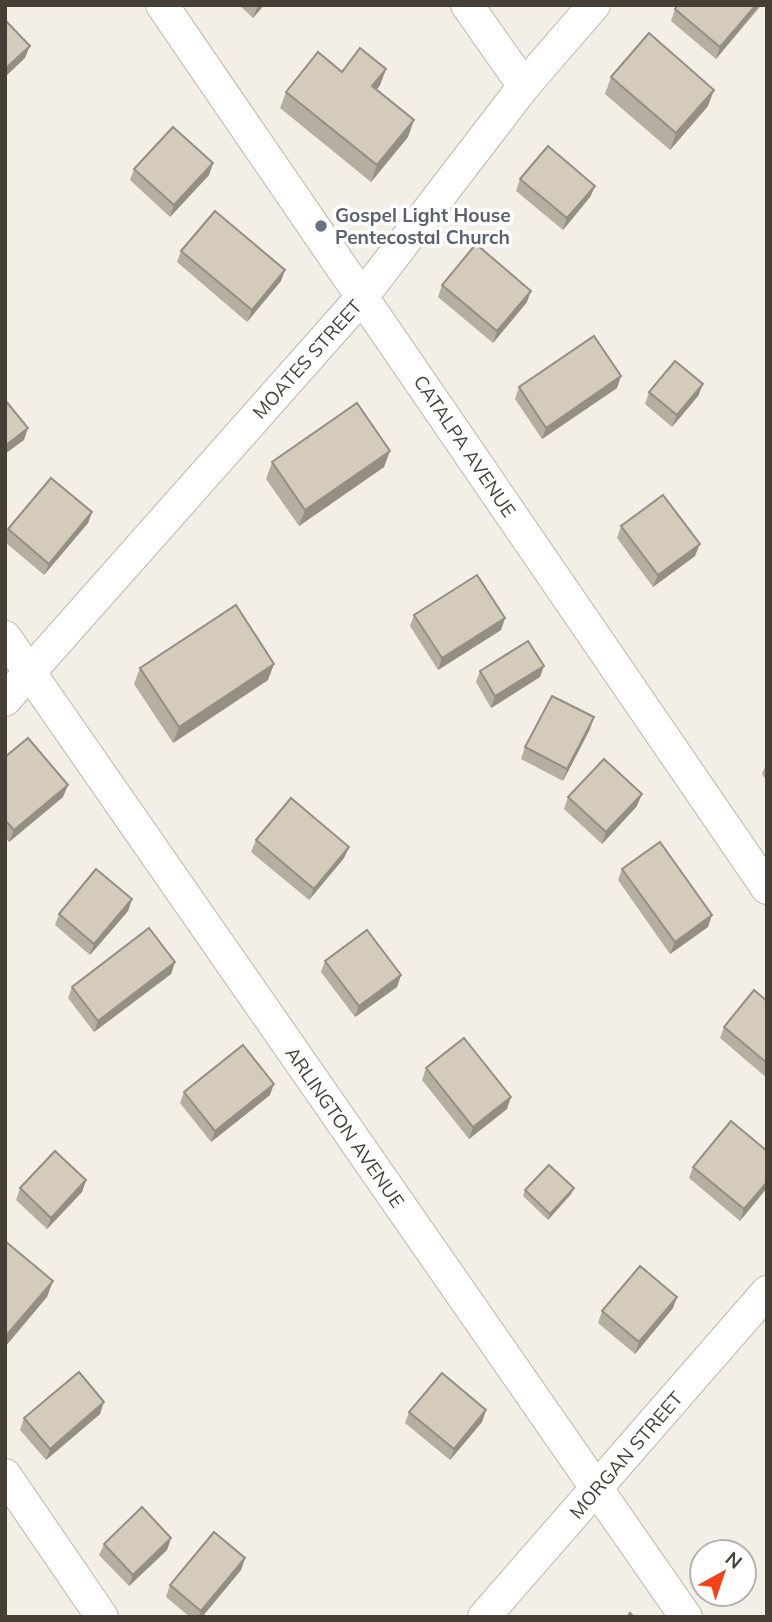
<svg xmlns="http://www.w3.org/2000/svg" width="772" height="1622" viewBox="0 0 772 1622" font-family="Mulish,sans-serif">
<rect width="100%" height="100%" fill="#f3efe6"/>
<g fill="none" stroke-linecap="round" stroke-linejoin="round">
<!-- minor casing -->
<g stroke="#beb7a9" stroke-width="34">
<g id="minor">
<path d="M162,5L767,888"/>
<path d="M467,5L524,86"/>
<path d="M5,637L686,1617"/>
<path d="M5,700L362,297L524,86L594,5"/>
<path d="M5,1475L102,1617"/>
<path d="M484,1617L767,1292"/>
</g>
</g>
<!-- minor -->
<use href="#minor" stroke="#fff" stroke-width="32"/>
</g>
<!-- wall -->
<g fill="#b6afa1">
<path d="M239,5H264L253,18Z"/>
<path d="M760,7L716,59L671,21L675,9Z"/>
<path d="M386,69L380,85L376,90L408,137L371,182L280,108L286,92L342,72Z"/>
<path d="M611,77L708,106L670,150L605,94Z"/>
<path d="M213,163L209,175L170,217L130,180L134,169Z"/>
<path d="M520,179L595,186L590,197L563,230L516,191Z"/>
<path d="M181,251L281,281L247,322L177,262Z"/>
<path d="M442,285L527,302L493,343L438,297Z"/>
<path d="M703,384L698,396L672,427L645,404L649,392Z"/>
<path d="M519,387L617,388L542,439L515,399Z"/>
<path d="M272,462L384,467L299,526L266,479Z"/>
<path d="M92,512L88,523L44,575L5,542V537L8,529Z"/>
<path d="M621,526L695,556L653,587L617,538Z"/>
<path d="M414,615L505,618L501,630L438,670L410,626Z"/>
<path d="M140,668L268,680L173,743L134,684Z"/>
<path d="M480,671L540,677L491,708L476,682Z"/>
<path d="M590,729L563,781L521,759L525,747Z"/>
<path d="M5,757L63,797L9,842L5,837Z"/>
<path d="M767,762V781L762,774Z"/>
<path d="M568,797L637,806L602,844L564,809Z"/>
<path d="M256,840L349,847L344,858L309,900L251,852Z"/>
<path d="M622,869L708,927L670,954L618,880Z"/>
<path d="M132,899L128,911L90,955L55,925L59,914Z"/>
<path d="M325,961L401,975L397,987L355,1017L321,972Z"/>
<path d="M175,962L171,974L94,1032L68,998L72,987Z"/>
<path d="M767,1001V1078L720,1038L724,1027Z"/>
<path d="M426,1068L507,1109L469,1139L422,1080Z"/>
<path d="M184,1092L270,1095L211,1142L180,1103Z"/>
<path d="M767,1151L740,1221L689,1178L693,1167Z"/>
<path d="M86,1180L82,1192L47,1229L16,1200L20,1188Z"/>
<path d="M574,1188L571,1194L548,1220L523,1196L525,1190Z"/>
<path d="M677,1297L673,1308L635,1354L598,1323L602,1311Z"/>
<path d="M486,1410L482,1422L450,1460L405,1423L409,1412Z"/>
<path d="M100,1414L46,1460L20,1430L24,1418Z"/>
<path d="M171,1538L167,1550L129,1586L99,1555L104,1544Z"/>
<path d="M245,1558L241,1570L202,1617H190L166,1597L170,1585Z"/>
</g>
<!-- shaded-wall -->
<g fill="#948e83">
<path d="M258,5H264L253,18Z"/>
<path d="M756,5H760L716,59L720,47Z"/>
<path d="M30,46L25,58L5,77V69Z"/>
<path d="M386,69L380,85L366,103L372,86Z"/>
<path d="M714,90L708,106L670,150L676,133Z"/>
<path d="M414,120L408,137L371,182L377,165Z"/>
<path d="M213,163L209,175L170,217L174,205Z"/>
<path d="M595,186L590,197L563,230L567,218Z"/>
<path d="M285,270L281,281L247,322L252,310Z"/>
<path d="M531,291L527,302L493,343L497,331Z"/>
<path d="M621,376L617,388L542,439L546,428Z"/>
<path d="M703,384L698,396L672,427L677,415Z"/>
<path d="M28,428L24,440L5,454V446Z"/>
<path d="M390,451L384,467L299,526L305,510Z"/>
<path d="M92,512L88,523L44,575L49,564Z"/>
<path d="M700,544L695,556L653,587L658,575Z"/>
<path d="M505,618L501,630L438,670L442,658Z"/>
<path d="M274,664L268,680L173,743L179,727Z"/>
<path d="M544,666L540,677L491,708L495,696Z"/>
<path d="M594,717L590,729L563,781L567,769Z"/>
<path d="M68,785L63,797L9,842L14,830Z"/>
<path d="M642,794L637,806L602,844L606,832Z"/>
<path d="M349,847L344,858L309,900L314,889Z"/>
<path d="M132,899L128,911L90,955L94,944Z"/>
<path d="M712,915L708,927L670,954L675,942Z"/>
<path d="M175,962L171,974L94,1032L98,1021Z"/>
<path d="M401,975L397,987L355,1017L359,1006Z"/>
<path d="M274,1084L270,1095L211,1142L215,1131Z"/>
<path d="M511,1097L507,1109L469,1139L473,1127Z"/>
<path d="M86,1180L82,1192L47,1229L51,1218Z"/>
<path d="M767,1182V1188L740,1221L744,1209Z"/>
<path d="M574,1188L571,1194L548,1220L550,1214Z"/>
<path d="M53,1281L47,1297L5,1347V1337Z"/>
<path d="M677,1297L673,1308L635,1354L639,1342Z"/>
<path d="M104,1402L100,1414L46,1460L50,1449Z"/>
<path d="M486,1410L482,1422L450,1460L454,1449Z"/>
<path d="M171,1538L167,1550L129,1586L133,1575Z"/>
<path d="M245,1558L241,1570L202,1617H199L201,1611Z"/>
</g>
<!-- building -->
<g fill="#d4cbbb" stroke="#948e83" stroke-width="2">
<path d="M678,5H756L720,47L675,9Z"/>
<path d="M5,20L30,46L5,69Z"/>
<path d="M649,33L714,90L676,133L611,77Z"/>
<path d="M360,48L386,69L372,86L414,120L377,165L286,92L318,52L342,72Z"/>
<path d="M173,127L213,163L174,205L134,169Z"/>
<path d="M548,146L595,186L567,218L520,179Z"/>
<path d="M215,211L285,270L252,310L181,251Z"/>
<path d="M476,244L531,291L497,331L442,285Z"/>
<path d="M594,336L621,376L546,428L519,387Z"/>
<path d="M675,361L703,384L677,415L649,392Z"/>
<path d="M5,400L28,428L5,446Z"/>
<path d="M357,403L390,451L305,510L272,462Z"/>
<path d="M51,478L92,512L49,564L8,529Z"/>
<path d="M663,495L700,544L658,575L621,526Z"/>
<path d="M477,575L505,618L442,658L414,615Z"/>
<path d="M236,605L274,664L179,727L140,668Z"/>
<path d="M528,641L544,666L495,696L480,671Z"/>
<path d="M552,696L594,717L567,769L525,747Z"/>
<path d="M28,738L68,785L14,830L5,820V757Z"/>
<path d="M604,759L642,794L606,832L568,797Z"/>
<path d="M291,798L349,847L314,889L256,840Z"/>
<path d="M660,842L712,915L675,942L622,869Z"/>
<path d="M96,869L132,899L94,944L59,914Z"/>
<path d="M149,928L175,962L98,1021L72,987Z"/>
<path d="M367,930L401,975L359,1006L325,961Z"/>
<path d="M754,990L767,1001V1063L724,1027Z"/>
<path d="M464,1038L511,1097L473,1127L426,1068Z"/>
<path d="M243,1045L274,1084L215,1131L184,1092Z"/>
<path d="M731,1121L767,1151V1182L744,1209L693,1167Z"/>
<path d="M55,1151L86,1180L51,1218L20,1188Z"/>
<path d="M549,1165L574,1188L550,1214L525,1190Z"/>
<path d="M5,1241L53,1281L5,1337Z"/>
<path d="M640,1266L677,1297L639,1342L602,1311Z"/>
<path d="M79,1372L104,1402L50,1449L24,1418Z"/>
<path d="M442,1373L486,1410L454,1449L409,1412Z"/>
<path d="M142,1507L171,1538L133,1575L104,1544Z"/>
<path d="M214,1532L245,1558L201,1611L170,1585Z"/>
<path d="M630,1613L634,1617H627Z"/>
</g>
<!-- markers -->
<circle fill="#6b7280" stroke="#fff" stroke-width="2.5" cx="321" cy="226" r="7"/>
<g text-anchor="middle" dominant-baseline="central" stroke-width="7" stroke-linejoin="round" paint-order="stroke">
<!-- worship labels -->
<g font-size="19" font-weight="bold" fill="#5b616d" stroke="#fff" text-anchor="start">
<text x="335" y="215">Gospel Light House<tspan x="335" dy="22">Pentecostal Church</tspan></text>
</g>
<!-- street labels -->
<g font-size="19" fill="#453f35" stroke="#fff">
<text transform="translate(307 359) rotate(-48)">MOATES STREET</text>
<text transform="translate(465 446) rotate(56)">CATALPA AVENUE</text>
<text transform="translate(345 1127) rotate(55)">ARLINGTON AVENUE</text>
<text transform="translate(626 1455) rotate(-49)">MORGAN STREET</text>
</g>
</g>
<!-- border -->
<rect width="772" height="1622" fill="none" stroke="#453f35" stroke-width="14"/>
<!-- north arrow -->
<g transform="translate(723 1573) rotate(40)"><circle r="33" fill="#ffffff" stroke="#b5b2ae" stroke-width="2"/>
<path d="M0-5L12 26L0 18L-12 26Z" fill="#f6401a"/>
<text y="-10" font-size="19" font-weight="bold" text-anchor="middle" fill="#453f35">N</text>
</g>
</svg>
